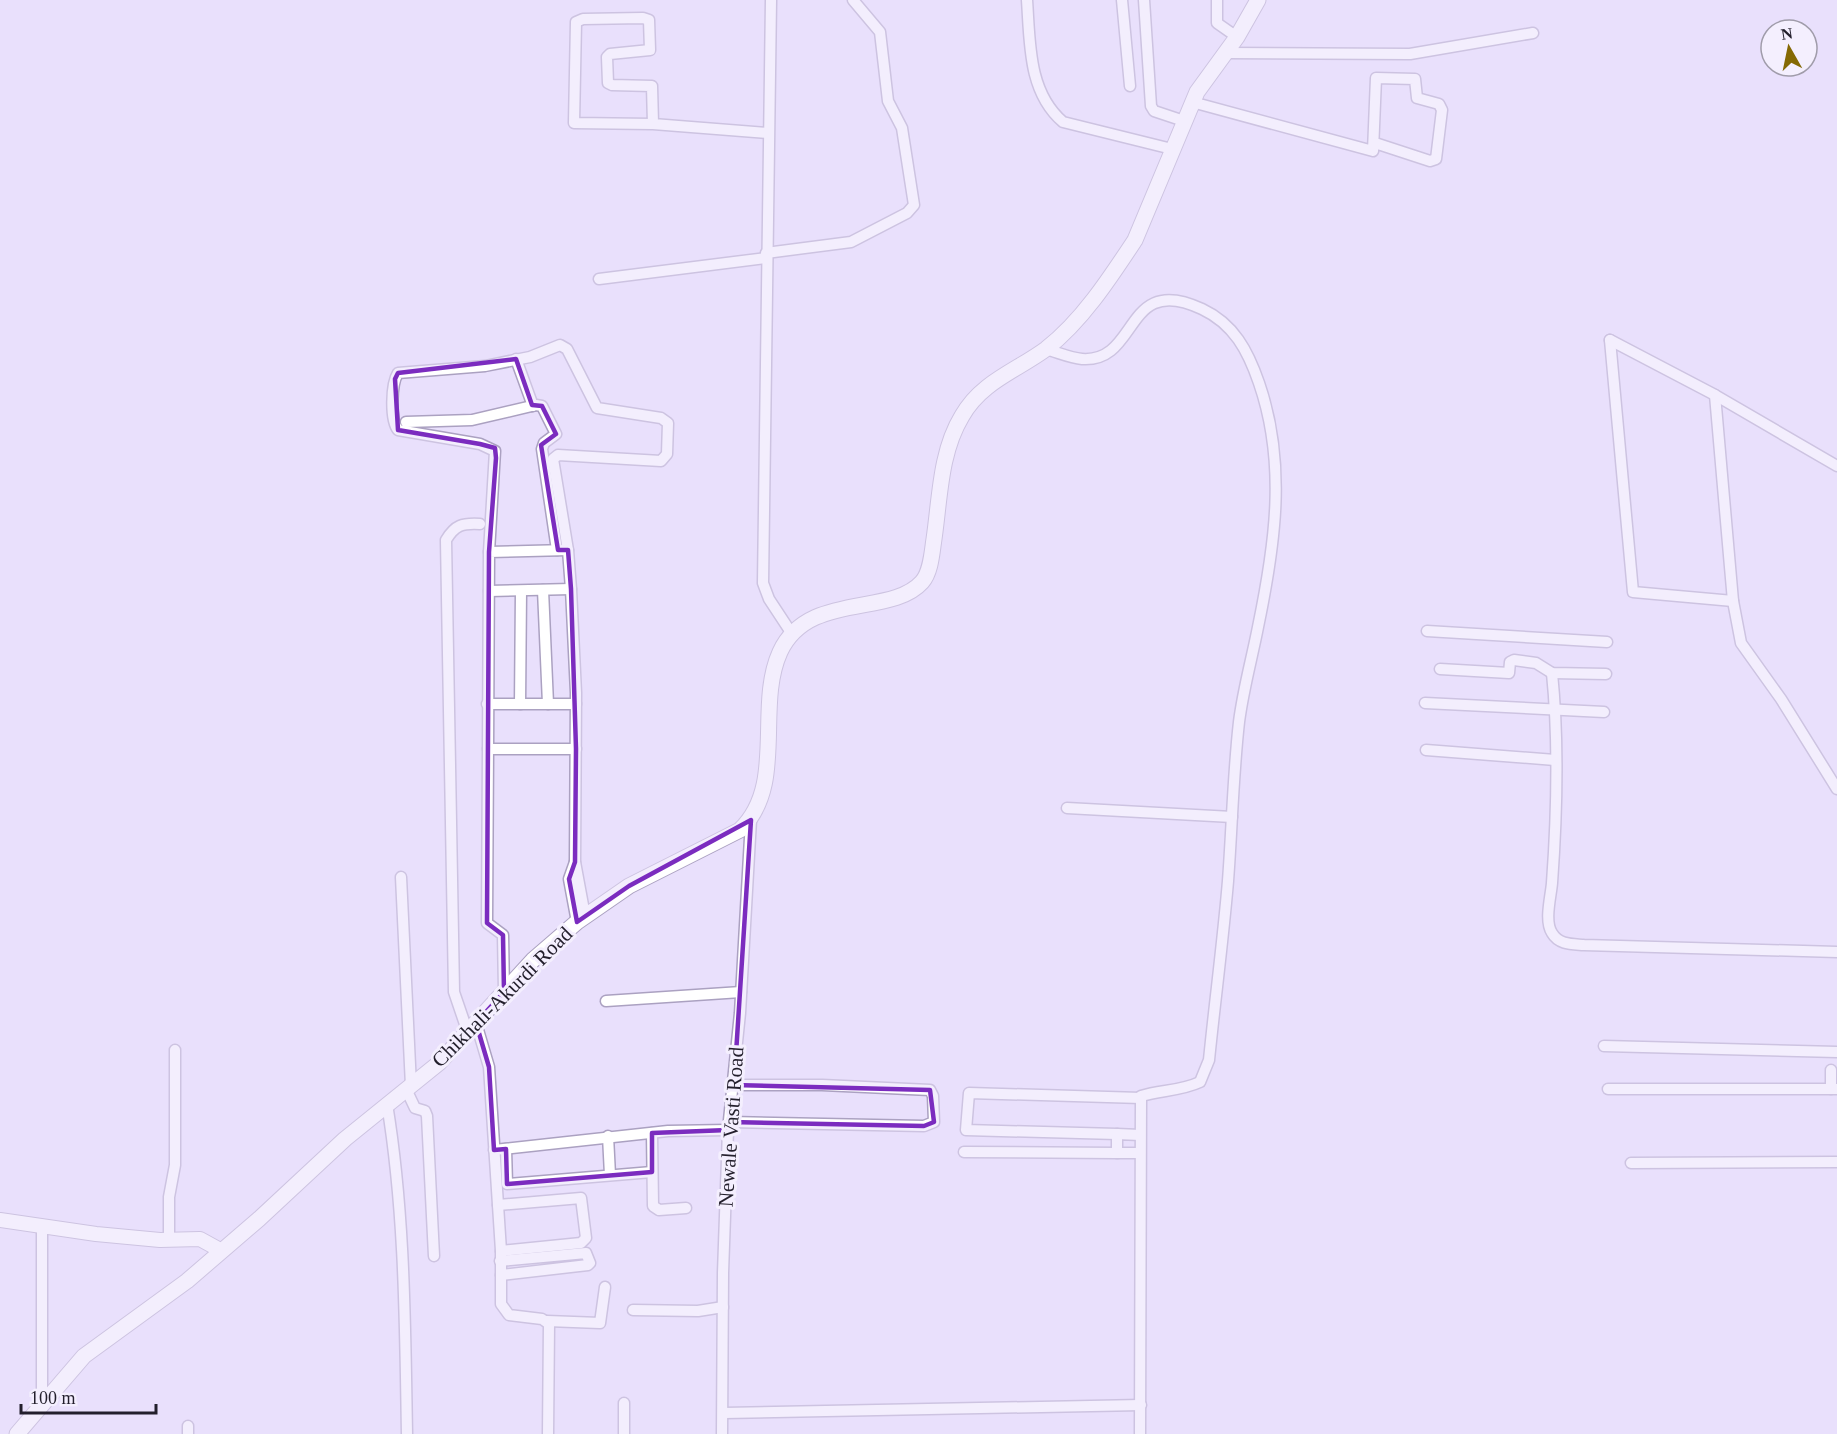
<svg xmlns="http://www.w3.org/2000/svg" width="1837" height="1434" viewBox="0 0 1837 1434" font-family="Georgia,serif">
<rect width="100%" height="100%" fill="#e9e0fc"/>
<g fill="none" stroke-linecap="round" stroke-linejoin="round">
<!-- minor casing -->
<g stroke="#aba1c1" stroke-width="13">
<g id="minor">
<path d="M771,0L763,583L769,599L792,634"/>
<path d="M1027,0C1030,43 1028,92 1063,122L1172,149"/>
<path d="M1122,0L1130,86"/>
<path d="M1144,0L1151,106L1154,111L1184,121"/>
<path d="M1217,0V23L1237,37"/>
<path d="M1226,53L1410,54L1533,33"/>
<path d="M1192,102L1373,151L1376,78L1415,79L1417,98L1439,104L1442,110L1436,159L1430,161L1375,143"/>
<path d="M653,124L574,123L576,22L583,19L643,18L649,20L650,50L610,54L607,57L608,83L612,85L652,86L653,124L767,133"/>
<path d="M766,253L851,242L907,213L914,205L902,128L888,101L880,32L853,0"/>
<path d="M599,279L766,258"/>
<path d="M1610,340L1633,592L1733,601L1715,395"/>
<path d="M1610,340L1715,395L1837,466"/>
<path d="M1045,349C1057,352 1070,358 1082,359C1140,363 1123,272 1202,309C1234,324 1248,351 1259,383C1287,464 1275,545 1258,627C1252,658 1243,690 1239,722C1233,775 1232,828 1228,881C1223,941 1215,1000 1209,1060L1200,1082C1181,1091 1161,1090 1141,1096L1140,1434"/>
<path d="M516,359L533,406"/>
<path d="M406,422L472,420L536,405L542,406L556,434L544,443L542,449L557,550"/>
<path d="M568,550L489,552L488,749H576"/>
<path d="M489,552L495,451L480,444L398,430C390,420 391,384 398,373L485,366L530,357L560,345L567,349L597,408L661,418L668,423L667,454L661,461L558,455L553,459L568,550L571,589L576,693L575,862L585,916"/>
<path d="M543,590L548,704"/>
<path d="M489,591L571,589"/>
<path d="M1733,601L1741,643L1781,699L1837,789"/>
<path d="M1427,631L1607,642"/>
<path d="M1440,669L1509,673L1510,662L1514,660L1536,663L1552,673L1606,674"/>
<path d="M1552,673C1559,742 1557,814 1552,883C1551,896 1544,921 1552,933C1559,945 1572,944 1584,945L1837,952"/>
<path d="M1425,703L1604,712"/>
<path d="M487,704H576"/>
<path d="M520,704L521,591"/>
<path d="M488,749L487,923L503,935L504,992"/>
<path d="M1426,750L1555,760"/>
<path d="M1067,808L1232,817"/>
<path d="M575,862L569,879L577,922"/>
<path d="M401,877L411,1086"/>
<path d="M606,1001L741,992"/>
<path d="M476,1023L489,1067L501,1251V1304L509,1315L542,1319L549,1324L548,1434"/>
<path d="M468,1033L454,992L446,540C455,525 462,523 480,524"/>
<path d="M1604,1046L1837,1052"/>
<path d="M406,1089L415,1108L425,1111L427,1116L434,1256"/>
<path d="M1608,1089H1837"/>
<path d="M1831,1089V1070"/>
<path d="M387,1104C405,1213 405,1324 407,1434"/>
<path d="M731,1122L924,1126L934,1122L933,1096L930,1090L822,1085H734"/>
<path d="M652,1133L653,1206L659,1210L686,1208"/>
<path d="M1117,1134L966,1130L969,1093L1141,1098"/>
<path d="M608,1136L610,1175"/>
<path d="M506,1149L507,1184L652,1172"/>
<path d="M494,1150L668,1131L728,1130"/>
<path d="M964,1152L1117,1153V1134L1140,1135"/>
<path d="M1117,1153H1140"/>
<path d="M1631,1163L1837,1162"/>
<path d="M498,1205L581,1198L586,1238L581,1243L501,1251"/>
<path d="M42,1226V1404"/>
<path d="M169,1240V1197L175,1165V1050"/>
<path d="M500,1261L586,1253L590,1263L588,1265L501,1275"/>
<path d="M633,1310L698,1311L723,1307"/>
<path d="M547,1321L600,1323L605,1287"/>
<path d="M624,1403V1434"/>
<path d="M724,1413L1141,1405"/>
<path d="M188,1434V1426"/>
<path d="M722,1434L723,1273L728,1130L740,1013L751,820"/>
</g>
</g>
<!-- tertiary casing -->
<g stroke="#aba1c1" stroke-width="16">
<path id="tertiary" d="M0,1220L96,1234L160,1240L200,1239L220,1250"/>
</g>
<!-- secondary casing -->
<g stroke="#aba1c1" stroke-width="17">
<path id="secondary" d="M17,1434L84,1356L187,1281L259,1219L345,1139L439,1063L533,960L577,922L629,886L740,830C787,785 755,707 780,652C808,591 891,617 922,582C931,572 932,552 934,539C940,498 940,452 962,416C981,382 1016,371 1046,349C1082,321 1110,278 1135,240L1197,92L1237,37L1258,0"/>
</g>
<!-- minor -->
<use href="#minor" stroke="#fff" stroke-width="10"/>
<!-- tertiary -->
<use href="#tertiary" stroke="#fff" stroke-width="14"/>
<!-- secondary -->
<use href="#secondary" stroke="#fff" stroke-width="15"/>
</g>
<!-- marked area -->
<path d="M0 0H1837V1434H0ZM516,359L532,405L542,406L556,434L541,445L558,550H568L571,589L576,749L575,862L569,879L577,922L629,886L751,820L734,1085L930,1090L934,1122L924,1126L731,1122L728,1130L652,1133V1172L507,1184L506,1149L494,1150L489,1067L476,1023L504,992L503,935L487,923L489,552L496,458L495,448L480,444L398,430L395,379L398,373Z" fill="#e9e0fc" fill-opacity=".55" fill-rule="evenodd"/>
<path fill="none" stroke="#7b2cbf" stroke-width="4.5" stroke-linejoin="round" d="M516,359L532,405L542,406L556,434L541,445L558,550H568L571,589L576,749L575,862L569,879L577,922L629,886L751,820L734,1085L930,1090L934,1122L924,1126L731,1122L728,1130L652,1133V1172L507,1184L506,1149L494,1150L489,1067L476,1023L504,992L503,935L487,923L489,552L496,458L495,448L480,444L398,430L395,379L398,373Z"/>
<g text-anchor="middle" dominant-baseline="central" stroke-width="6" stroke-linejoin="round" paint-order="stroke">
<!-- street labels -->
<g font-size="21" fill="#231f2c" stroke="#f4effe">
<text transform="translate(502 997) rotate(-45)">Chikhali-Akurdi Road</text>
<text transform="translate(731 1127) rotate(-86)">Newale Vasti Road</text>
</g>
</g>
<!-- north arrow -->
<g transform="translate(1789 48) rotate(351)"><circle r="28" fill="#f4effe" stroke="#a09caa" stroke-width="1.5"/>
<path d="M0-4.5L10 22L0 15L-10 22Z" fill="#856904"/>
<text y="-9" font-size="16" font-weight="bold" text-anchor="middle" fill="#231f2c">N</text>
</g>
<!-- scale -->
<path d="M21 1404v9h135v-9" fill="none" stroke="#231f2c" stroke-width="3"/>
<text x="30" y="1404" font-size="18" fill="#231f2c" stroke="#f4effe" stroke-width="4.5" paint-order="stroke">100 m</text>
</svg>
